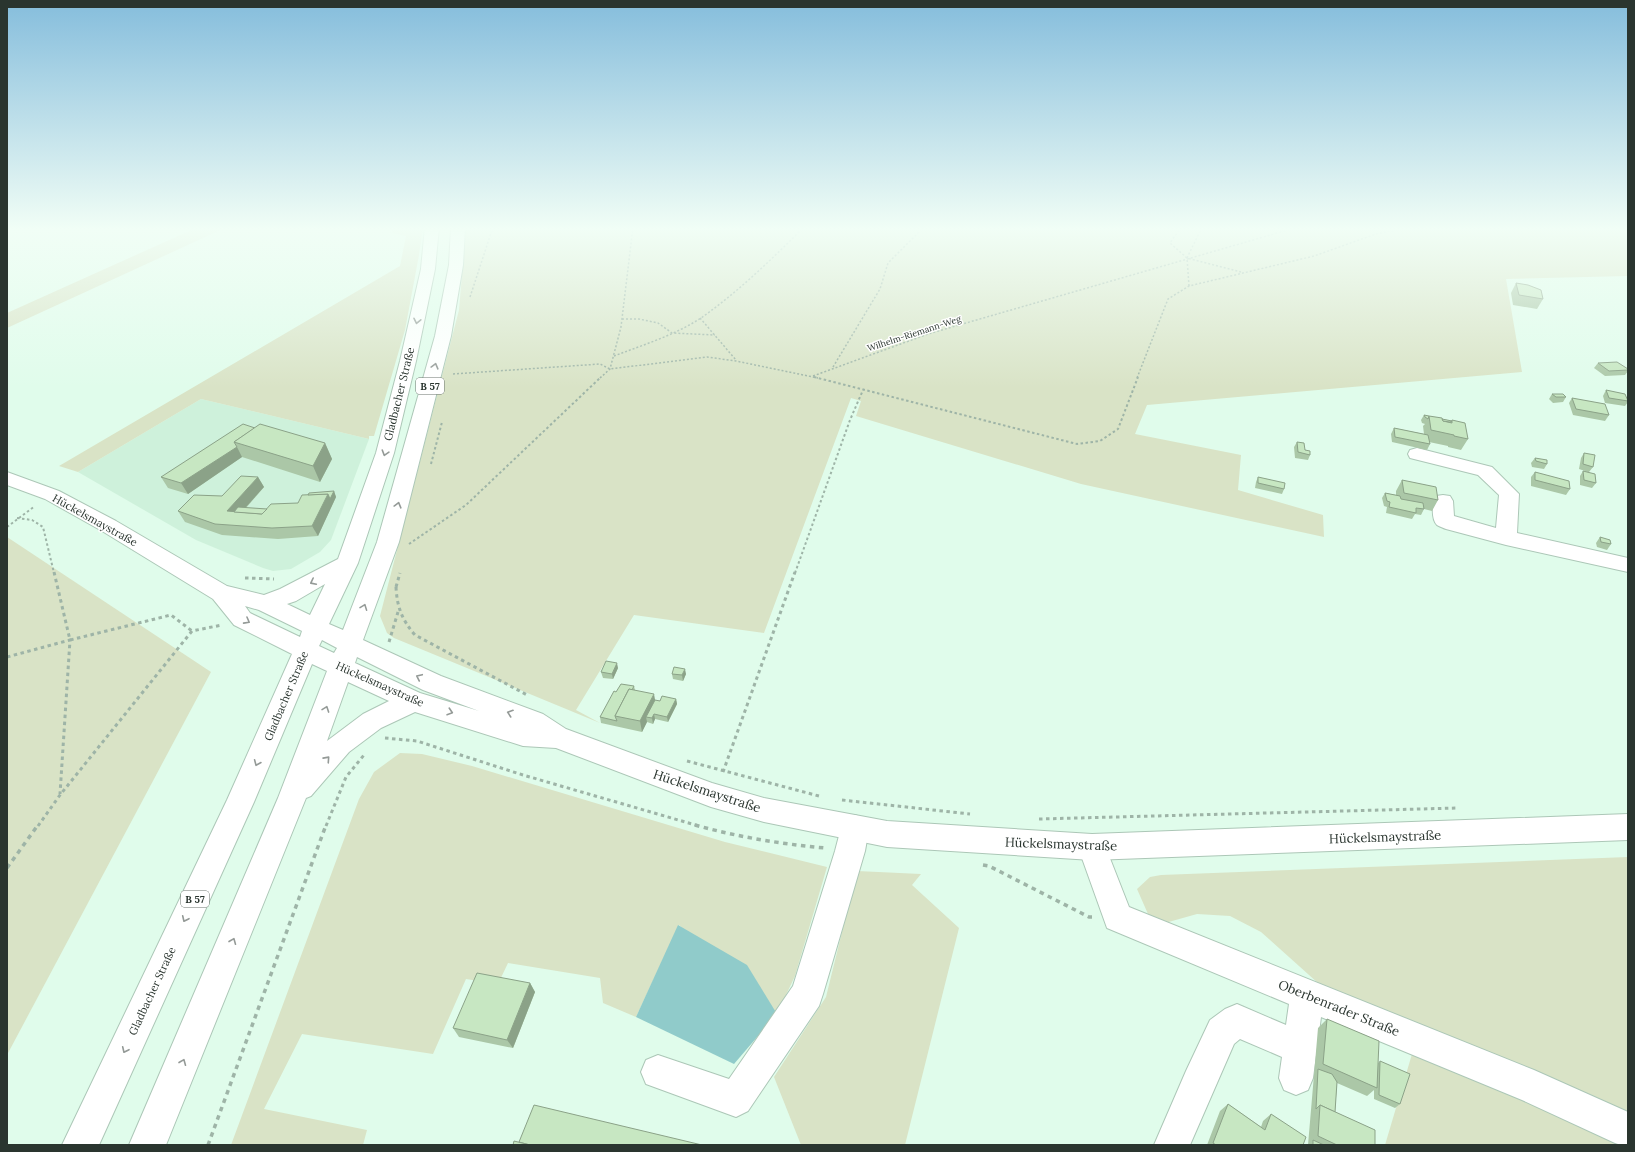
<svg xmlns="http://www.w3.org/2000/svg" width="1635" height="1152" viewBox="0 0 1635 1152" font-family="Lora,serif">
<rect width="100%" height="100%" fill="#e0fceb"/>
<!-- built -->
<path fill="#cef1db" d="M201,399L369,439L331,540L320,552L291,569L273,571L263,568L196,540L78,472Z"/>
<!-- green -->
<g fill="#d9e3c6">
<path d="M198,227H227L7,328V313Z"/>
<path d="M392,227H423L419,255L405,330L374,436H369V439L201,399L78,472L59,466L400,266L406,236L392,233Z"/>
<path d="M466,227H1628V276L1506,279L1522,372L1147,405L1135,434L1241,455L1238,490L1323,515L1324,537L1081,484L856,416L861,401L851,398L764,633L634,615L576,710L600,723L394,638L387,633L380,616L459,310Z"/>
<path d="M7,537L211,672L7,1055Z"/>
<path d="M400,753L422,754L472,766L725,842L827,867L795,976L777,1014L679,925L636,1017L603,1003L600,978L508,963L498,984L466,979L433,1054L302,1034L264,1109L367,1130L363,1145H231L359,799L374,772Z"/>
<path d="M1628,857V1113L1328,992L1261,932L1230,916L1197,914L1165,923L1148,914L1137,889L1150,877L1161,875Z"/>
<path d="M857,871L921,874L912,885L959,928L905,1145H801L774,1077L826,997Z"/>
<path d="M1412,1054L1628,1143V1145H1385Z"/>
</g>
<!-- water -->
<path fill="#90cbca" d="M678,925L747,965L777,1014L734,1064L636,1017Z"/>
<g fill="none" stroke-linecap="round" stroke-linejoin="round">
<!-- minor casing -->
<g stroke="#acc7b7" stroke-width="2">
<g id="minor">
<path d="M1417,448L1492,467L1519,494L1517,533L1628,558V572L1506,545L1446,529C1443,528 1439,526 1437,525C1431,519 1432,502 1436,496L1443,495L1450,496L1453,501L1454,516L1496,528L1499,495L1478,475L1410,458L1408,454L1410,450Z"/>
<path d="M855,815L865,819L869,828L865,851L823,994L819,1006L748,1111L736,1117L646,1084L641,1072L646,1060L658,1055L729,1079L793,986L835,851L841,828L845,819Z"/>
<path d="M1092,834L1102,838L1129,907L1534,1070L1628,1112V1145H1621L1615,1143L1522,1100L1321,1017L1313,1078L1308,1090L1296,1095L1284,1090L1279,1078L1282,1057L1240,1039L1234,1044L1190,1145H1154L1186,1071L1210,1020L1225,1009L1237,1004L1286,1025L1289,1004L1107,928L1078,847L1082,838Z"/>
</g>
</g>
<!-- major casing -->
<g stroke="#acc7b7" stroke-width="2">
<path id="major" d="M425,227H439L435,269L416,361L394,453L358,563L329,624L343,630L377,542L435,336L449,265L451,227H465L463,265L451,336L399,542L363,640L441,676L543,714L566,729L712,783L764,798L887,821L1092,834L1628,814V840L1092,860L887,847L764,822L711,807L556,748L523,746L415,712L381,728L349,752L311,796L306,798L166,1145H129L278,798L327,671L312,664L254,802L99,1145H62L227,800L292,654L234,625L213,599L102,531L45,499L7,485V472L59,491L116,521L227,586L264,595L280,589L338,559L376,453L400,361L421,269ZM325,584L310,615L287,604L296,601ZM245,606L259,610L302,631L300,637L250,613ZM322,640L337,648L334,653L319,646ZM357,657L423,690L479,711L420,693L355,663ZM348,682L389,701L363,714L327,741Z"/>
</g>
<!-- path-far3 -->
<g stroke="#9eb4a7" stroke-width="1.5" stroke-dasharray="2 2" stroke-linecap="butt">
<path d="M1181,227L1170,243L1187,258L1241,272"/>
<path d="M1189,286L1187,258L1202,227"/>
<path d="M470,297L493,227"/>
<path d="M700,318L736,360"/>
<path d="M622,319H639L658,323L672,333L715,335"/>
<path d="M614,356C643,345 675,335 701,318C738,292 772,259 804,227"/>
<path d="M833,367L880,289L888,263L924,227"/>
<path d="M453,374L600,364L610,369L707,357L736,361L818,378"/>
<path d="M813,376L928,334L1298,227"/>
<path d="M600,378L610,369L621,327L633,227"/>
<path d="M1137,378L1168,299L1189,286L1314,256L1376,234L1411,227"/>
</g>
<!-- path-far2 -->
<g stroke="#9eb4a7" stroke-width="2" stroke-dasharray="2.5 2.5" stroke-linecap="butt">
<path d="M814,377L1077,444L1100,441L1118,429L1138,377"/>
<path d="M431,464L442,422"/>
<path d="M17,518L32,520L43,527L54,573"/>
<path d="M7,527L35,506"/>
<path d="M409,544L466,505L601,377"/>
<path d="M795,573L850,420L863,390"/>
</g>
<!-- path-far1 -->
<g stroke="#9eb4a7" stroke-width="3" stroke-dasharray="3.5 3.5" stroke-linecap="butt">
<path d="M54,572L70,640L171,615L192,631"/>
<path d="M245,578L274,579"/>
<path d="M396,587C397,607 402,620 415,635L529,696"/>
<path d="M396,587L400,573"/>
<path d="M389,642L398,612"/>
<path d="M7,657L70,640L60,794"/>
<path d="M385,738L417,741L523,775L699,826"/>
<path d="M687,761L819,796"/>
<path d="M723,772L795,572"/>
<path d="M842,800L970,814"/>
<path d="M1039,819L1458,808"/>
<path d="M38,826L60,795L192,631L222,625"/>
<path d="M326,826L346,777L364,755"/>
</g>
<!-- path -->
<g stroke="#9eb4a7" stroke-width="3.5" stroke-dasharray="4.5 4.5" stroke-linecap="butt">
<path d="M695,825C738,837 781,844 825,848"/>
<path d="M983,865L989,866L1089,917H1092"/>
<path d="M7,868L38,825"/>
<path d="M208,1145L326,825"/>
</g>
<!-- minor -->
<use href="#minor" fill="#fff" fill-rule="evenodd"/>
<!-- major -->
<use href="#major" fill="#fff" fill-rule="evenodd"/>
</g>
<!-- wall -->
<g fill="#abc7a7">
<path d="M1516,283L1543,299L1537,309L1513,305L1511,293Z"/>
<path d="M1598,363L1628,369V371L1625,375L1605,376L1594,368Z"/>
<path d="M1606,390L1628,400V402L1625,406L1605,403L1603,396Z"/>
<path d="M1552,394L1566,397L1563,402L1553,403L1549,399Z"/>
<path d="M1572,398L1609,415L1605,421L1573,415L1569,403Z"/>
<path d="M1424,415L1452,421L1468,439L1461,450L1448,447V446L1429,442L1430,444L1427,450L1392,442L1391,434L1394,428L1424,434L1423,426L1425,424L1422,423L1421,420Z"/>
<path d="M255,428L325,443L332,459L320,482L242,457L188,494L168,488L161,477Z"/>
<path d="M1297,442L1310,455L1308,460L1295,458L1294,447Z"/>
<path d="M1584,453L1593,467L1589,472L1596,483L1592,488L1580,485V476L1583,471L1588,472L1579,469L1581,458Z"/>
<path d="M1535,458L1547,464L1544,469L1532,467L1531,463Z"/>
<path d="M1535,472L1570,489L1566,495L1531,486V477Z"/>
<path d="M258,477L264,487L246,508L267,509L298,503L334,491L336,497L318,536L278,539L222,535L185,522L178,511L222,496Z"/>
<path d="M1258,477L1284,489L1282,494L1255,488L1256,482Z"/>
<path d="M1402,480L1438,500L1432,511L1424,509L1421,515L1415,514L1412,519L1386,513L1387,507L1384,506L1382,498L1385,493L1396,495V491Z"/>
<path d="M1600,537L1611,544L1607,550L1597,547L1596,543Z"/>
<path d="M618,668L613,679L603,678L601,672Z"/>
<path d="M672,674H686L683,681L673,679Z"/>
<path d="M634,686L635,690L655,700L660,701L676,699L677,704L668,722L655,719L653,724L647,722L642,732L601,723L600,717L616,692Z"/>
<path d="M530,983L535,992L513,1048L459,1037L453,1028Z"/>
<path d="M1327,1019L1378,1063L1380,1061L1400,1104L1395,1108L1374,1099V1090L1367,1096L1337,1083L1335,1112L1375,1145H1308L1318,1028Z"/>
<path d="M1228,1104L1261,1127L1263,1121L1271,1114L1303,1145H1207L1220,1111Z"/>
</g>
<!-- shaded-wall -->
<g fill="#8ba288">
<path d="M325,443L332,459L320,482L313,466Z"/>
<path d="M237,447L242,457L188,494L181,483Z"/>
<path d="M258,477L264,487L237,517L227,511Z"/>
<path d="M334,491L336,497L318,536L312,526L328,494Z"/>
<path d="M617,663L618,668L613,679L612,674Z"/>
<path d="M685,669L686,674L683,681L682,675Z"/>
<path d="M654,694L656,705L646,717L647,722L642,732L640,721Z"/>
<path d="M676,699L677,704L668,722L667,717Z"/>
<path d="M654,714L655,719L653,724L652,718Z"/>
<path d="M530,983L535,992L513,1048L507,1040Z"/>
</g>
<!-- building -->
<g fill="#c7e7c2" stroke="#8ba288">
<path d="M1516,283L1528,285L1541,290L1543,299L1519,295Z"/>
<path d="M1617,362L1628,369V370L1609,371L1598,363Z"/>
<path d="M1606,390L1625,394L1628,401L1609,398Z"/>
<path d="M1552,394H1563L1566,397H1556Z"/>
<path d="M1572,398L1605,404L1609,415L1576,409Z"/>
<path d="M1424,415L1429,416L1428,419L1425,417Z"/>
<path d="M1429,416L1442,418L1443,421L1452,423V420L1465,423L1468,439L1454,436V435L1431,430Z"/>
<path d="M1442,419L1452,421L1450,422L1443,421Z"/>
<path d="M243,424L255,428L234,442L237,447L181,483L161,477Z"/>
<path d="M260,424L325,443L313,466L234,442Z"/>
<path d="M1394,428L1428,435L1430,444L1395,437Z"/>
<path d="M1297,442L1304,443L1305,450L1310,451V455L1298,452Z"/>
<path d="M1584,453L1595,455L1593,467L1583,464Z"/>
<path d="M1535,458L1547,460V464L1536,461Z"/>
<path d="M1583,471L1595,474L1596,483L1584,480Z"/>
<path d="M1535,472L1569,481L1570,489L1535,480Z"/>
<path d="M241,476L258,477L227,511L262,514L271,504L298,503L302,495L328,494L312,526L272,528L215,524L178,511L194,495L222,496Z"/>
<path d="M1258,477L1285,483L1284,489L1258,483Z"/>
<path d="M1402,480L1436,487L1438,500L1404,493Z"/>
<path d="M334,491L330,499L328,494L308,495L309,493Z"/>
<path d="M1385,493L1400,496L1401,499L1423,503L1424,509L1416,508V513L1389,507L1390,502L1387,501Z"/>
<path d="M238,507L267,509L262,514L234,512Z"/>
<path d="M1600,537L1610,540L1611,544L1601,542Z"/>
<path d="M606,661L617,663L612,674L601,672Z"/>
<path d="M674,667L685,669L682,675L672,674Z"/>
<path d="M621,684L634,686L632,690L629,689L615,716L617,721L600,717L614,691L616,692Z"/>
<path d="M629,689L654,694L640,721L615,716Z"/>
<path d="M662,696L676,699L667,717L654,714L652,718L646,717L655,700L660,701Z"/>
<path d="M477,973L530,983L507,1040L453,1028Z"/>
<path d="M1327,1019L1379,1041L1377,1088L1323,1064Z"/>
<path d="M1380,1061L1410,1074L1400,1104L1379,1095Z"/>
<path d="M1318,1069L1332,1074L1337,1082L1335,1112L1320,1105L1316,1109Z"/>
<path d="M1228,1104L1265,1130L1271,1114L1306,1137L1303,1145H1216L1213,1143Z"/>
<path d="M534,1105L702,1145H530L519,1142Z"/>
<path d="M1320,1105L1375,1130V1145H1337L1318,1136Z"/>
<path d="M1313,1140L1324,1145H1313Z"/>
<path d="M514,1141L530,1145H513Z"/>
</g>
<!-- one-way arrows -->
<defs><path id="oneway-chevron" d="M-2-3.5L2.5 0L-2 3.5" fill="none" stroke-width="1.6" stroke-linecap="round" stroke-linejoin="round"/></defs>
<g stroke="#949a97">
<use href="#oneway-chevron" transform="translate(417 321) rotate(102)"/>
<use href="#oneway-chevron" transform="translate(435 366) rotate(-75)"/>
<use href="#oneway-chevron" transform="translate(385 453) rotate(107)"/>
<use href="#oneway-chevron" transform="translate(398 505) rotate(-75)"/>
<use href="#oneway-chevron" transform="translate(313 582) rotate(153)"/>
<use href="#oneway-chevron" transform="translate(364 607) rotate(-69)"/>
<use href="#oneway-chevron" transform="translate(247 621) rotate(29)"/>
<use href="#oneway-chevron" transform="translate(419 677) rotate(-155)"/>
<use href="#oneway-chevron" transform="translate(326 709) rotate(-70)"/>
<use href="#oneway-chevron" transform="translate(450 712) rotate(18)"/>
<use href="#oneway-chevron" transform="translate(510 713) rotate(-161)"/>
<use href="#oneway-chevron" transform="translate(327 759) rotate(-48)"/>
<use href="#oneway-chevron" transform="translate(257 763) rotate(113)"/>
<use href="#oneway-chevron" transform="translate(185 919) rotate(115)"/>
<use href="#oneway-chevron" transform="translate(233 941) rotate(-68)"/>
<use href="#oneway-chevron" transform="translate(125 1050) rotate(115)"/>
<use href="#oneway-chevron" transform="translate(183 1062) rotate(-68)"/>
</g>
<!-- sky -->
<linearGradient id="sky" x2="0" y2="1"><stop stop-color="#85bddc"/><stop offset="0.59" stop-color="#f1fef6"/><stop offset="1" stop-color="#f1fef6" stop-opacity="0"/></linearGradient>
<rect width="1635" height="388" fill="url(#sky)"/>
<g text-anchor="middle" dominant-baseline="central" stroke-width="3" stroke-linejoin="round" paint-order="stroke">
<!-- far-street labels -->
<g font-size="9" fill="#2a352f" stroke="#fff">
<text transform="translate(914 333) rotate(-18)">Wilhelm-Riemann-Weg</text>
</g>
<!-- shield labels -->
<g fill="#fff" stroke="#6a726d" stroke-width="1">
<rect x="416" y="378" width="28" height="16" rx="3"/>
<rect x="181" y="891" width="28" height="16" rx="3"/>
</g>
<g font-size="10" font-weight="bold" fill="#2a352f">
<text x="430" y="386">B 57</text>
<text x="195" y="899">B 57</text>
</g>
<!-- street labels -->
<g font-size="11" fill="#2a352f" stroke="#fff">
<text transform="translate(399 394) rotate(-76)">Gladbacher Straße</text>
<text transform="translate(95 520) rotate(29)">Hückelsmaystraße</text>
<text transform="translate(380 684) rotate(24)">Hückelsmaystraße</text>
<text transform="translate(286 696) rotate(-67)">Gladbacher Straße</text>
<text transform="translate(152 991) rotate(-65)">Gladbacher Straße</text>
</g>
<!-- near-street labels -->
<g font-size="13" fill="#2a352f" stroke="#fff">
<text transform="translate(707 791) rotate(18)">Hückelsmaystraße</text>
<text transform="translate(1385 837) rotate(-2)">Hückelsmaystraße</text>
<text transform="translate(1061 844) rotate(2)">Hückelsmaystraße</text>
<text transform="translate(1339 1008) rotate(22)">Oberbenrader Straße</text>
</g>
</g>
<!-- border -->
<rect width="1635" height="1152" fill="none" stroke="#2a352f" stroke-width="16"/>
</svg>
